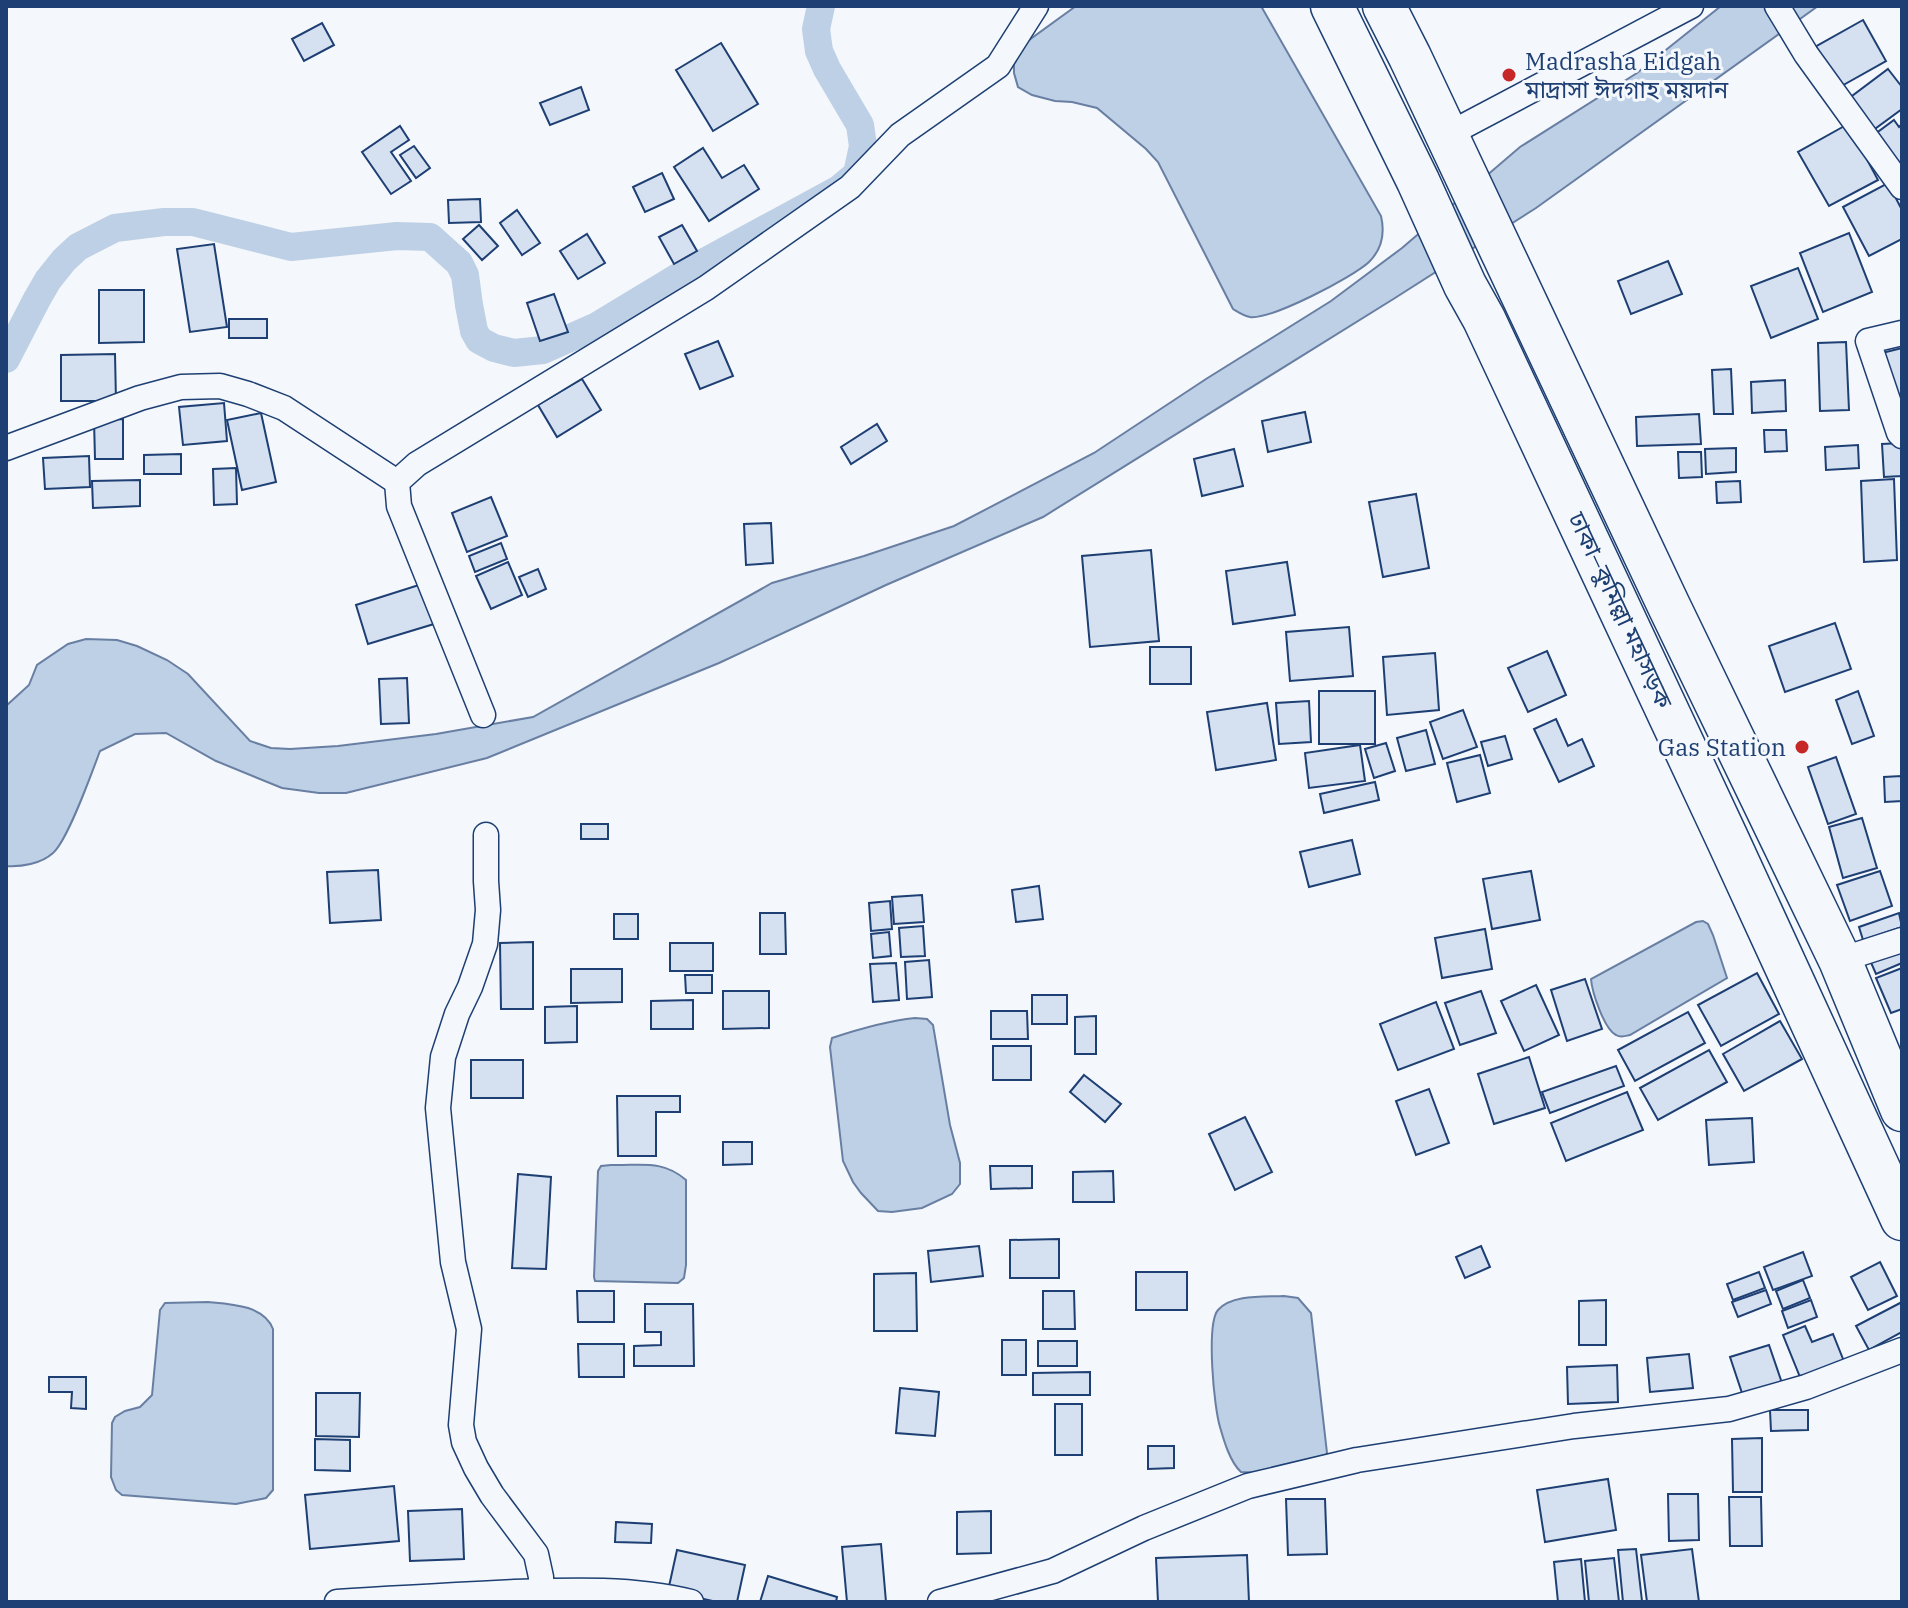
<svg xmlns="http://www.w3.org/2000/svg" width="1908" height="1608" viewBox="0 0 1908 1608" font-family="'IBM Plex Serif','Noto Sans Bengali',serif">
<rect width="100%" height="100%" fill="#f4f7fb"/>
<!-- water -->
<g fill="#bed0e5" stroke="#687fa3" stroke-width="2">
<path d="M1076,6H1261L1381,216C1385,233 1382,249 1369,262C1353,277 1271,320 1250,317C1244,316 1238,312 1233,309L1158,162L1146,149L1097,108L1072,102L1055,101L1032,95L1018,87L1014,73V51Z"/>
<path d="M1721,6H1818L1536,208L1395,298L1043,517L886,585L719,663L487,758L346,793H319L282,788L216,761L166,733L135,734L100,751C92,772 68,840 53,853C41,864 21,867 6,866V706L29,685L37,665L68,644L86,639L117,640L137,646L167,660L188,674L250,741L271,748L290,749L338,746L436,734L533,717L772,583L864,556L954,526L1094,453L1206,379L1331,301L1402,248L1520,147L1637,73Z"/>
<path d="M1703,921L1708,924L1713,935L1727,978L1630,1035C1625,1036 1621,1038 1616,1035C1604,1029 1592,992 1591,979L1696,922Z"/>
<path d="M915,1018L927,1019L933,1025L950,1125L960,1163V1184L952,1194L922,1208L892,1212L878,1211L861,1193L853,1182L843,1161L830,1047L832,1038C859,1029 886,1021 915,1018Z"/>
<path d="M611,1165C640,1166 662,1159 686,1180V1265L684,1278L678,1283L595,1281L594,1277L598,1171L601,1166Z"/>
<path d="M1284,1296L1298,1298L1311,1313L1327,1453L1323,1459L1263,1473L1241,1472C1230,1462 1224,1441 1220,1427C1214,1408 1206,1324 1218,1310C1232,1294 1265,1297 1284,1296Z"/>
<path d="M208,1302C230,1304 264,1305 273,1329V1490L266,1498L236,1504L122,1495L116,1490L111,1477L112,1423L115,1417L125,1411L140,1407L152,1395L160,1310L165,1303Z"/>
</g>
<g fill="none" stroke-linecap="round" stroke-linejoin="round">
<!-- canal -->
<path stroke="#bed0e5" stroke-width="28" d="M6,359L37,299L48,280L64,260L78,247L115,228L164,222H193L291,247L397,236L430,237L459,263L465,275L469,305L474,331L479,340L494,348L514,353L543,350L597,326L688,271L839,189L857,174L863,146L860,125L827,69L819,51L816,29L821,6"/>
</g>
<!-- building -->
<g fill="#d5e0f0" stroke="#1d3f73" stroke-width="2">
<path d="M1863,20L1886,61L1838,88L1815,47Z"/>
<path d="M322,23L334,45L304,61L292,39Z"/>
<path d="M721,43L758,104L713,131L676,70Z"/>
<path d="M1888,69L1902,87V109L1872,131L1848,99Z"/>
<path d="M581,87L589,110L550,125L540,103Z"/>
<path d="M1894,120L1899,127L1902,124V178L1871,137Z"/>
<path d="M1848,124L1878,180L1829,206L1798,152Z"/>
<path d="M400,126L409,140L391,152L411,181L391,194L362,152Z"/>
<path d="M414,146L430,168L416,178L400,155Z"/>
<path d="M703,148L722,178L744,165L759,189L709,221L674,167Z"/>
<path d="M662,173L674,199L645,212L633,187Z"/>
<path d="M1888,183L1902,210V239L1869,256L1843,207Z"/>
<path d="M480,199L481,222L449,223L448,200Z"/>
<path d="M517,210L540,243L522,255L500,223Z"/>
<path d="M479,225L498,246L482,260L463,239Z"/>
<path d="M682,225L697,251L674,264L659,237Z"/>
<path d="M1849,233L1872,292L1823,312L1800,253Z"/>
<path d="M587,234L605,263L578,279L560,251Z"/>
<path d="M214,244L227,327L190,332L177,249Z"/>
<path d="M1668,261L1682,294L1631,314L1618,281Z"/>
<path d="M1798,268L1818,319L1771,338L1751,286Z"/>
<path d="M99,290H144V342L99,343Z"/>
<path d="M554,294L568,332L540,341L527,303Z"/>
<rect x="229" y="319" width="38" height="19"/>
<path d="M718,341L733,376L700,389L685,354Z"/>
<path d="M1846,342L1849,410L1820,411L1818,343Z"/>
<path d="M1902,348V433L1882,353Z"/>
<path d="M115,354L116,401H61V355Z"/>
<path d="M1731,369L1733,414H1714L1712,370Z"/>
<path d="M582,379L601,410L557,437L538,405Z"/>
<path d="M1785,380L1786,411L1752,413L1751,382Z"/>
<path d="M224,403L227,441L183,445L179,407Z"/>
<path d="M1305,412L1311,442L1268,452L1262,421Z"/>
<path d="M261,413L276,482L242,490L227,420Z"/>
<path d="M1699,414L1701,444L1637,446L1636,417Z"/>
<path d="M123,419V459H95L94,420Z"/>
<path d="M877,424L887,441L851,464L841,447Z"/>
<path d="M1764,430H1786L1787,451L1765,452Z"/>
<path d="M1902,443V476L1884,477L1882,444Z"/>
<path d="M1858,445L1859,468L1826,470L1825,447Z"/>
<path d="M1736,448V472L1706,474L1705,449Z"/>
<path d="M1234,449L1243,486L1202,496L1194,459Z"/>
<path d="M1678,452H1701L1702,477L1679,478Z"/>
<path d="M181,454V474H144V455Z"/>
<path d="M89,456L90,487L45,489L43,458Z"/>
<path d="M236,468L237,504L214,505L213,469Z"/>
<path d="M1894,479L1897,560L1864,562L1861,481Z"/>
<path d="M140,480V506L93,508L92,481Z"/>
<path d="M1740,481L1741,502L1717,503L1716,482Z"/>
<path d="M1416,494L1429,568L1383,577L1369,502Z"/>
<path d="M491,497L507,536L467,552L452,513Z"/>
<path d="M771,523L773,563L746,565L744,524Z"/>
<path d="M501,543L507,559L475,572L469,556Z"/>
<path d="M1151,550L1159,641L1090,647L1082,556Z"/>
<path d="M508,562L522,595L491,609L476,576Z"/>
<path d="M1287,562L1295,615L1233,624L1226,571Z"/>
<path d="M538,569L546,589L528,597L519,577Z"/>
<path d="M422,584L434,624L368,644L356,605Z"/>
<path d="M1835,623L1851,669L1785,692L1769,646Z"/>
<path d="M1349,627L1353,676L1290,681L1286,632Z"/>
<rect x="1150" y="647" width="41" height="37"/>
<path d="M1547,651L1566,695L1528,712L1508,668Z"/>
<path d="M1435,653L1439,710L1387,715L1383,657Z"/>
<path d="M407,678L409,723L381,724L379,679Z"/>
<rect x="1319" y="691" width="56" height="53"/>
<path d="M1858,691L1874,736L1852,744L1836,700Z"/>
<path d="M1309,701L1311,742L1279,744L1276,703Z"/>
<path d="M1267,703L1276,760L1216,770L1207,712Z"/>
<path d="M1463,710L1477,747L1443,759L1430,722Z"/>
<path d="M1556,719L1568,746L1582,739L1594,766L1559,782L1534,729Z"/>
<path d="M1426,730L1435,764L1406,771L1397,738Z"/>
<path d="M1505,736L1512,759L1488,766L1481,742Z"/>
<path d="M1386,743L1395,771L1374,778L1365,749Z"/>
<path d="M1360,745L1365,781L1309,788L1305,753Z"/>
<path d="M1480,755L1490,793L1457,802L1447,763Z"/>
<path d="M1836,757L1856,814L1828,824L1808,767Z"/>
<path d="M1901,776L1902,801L1885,802L1884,777Z"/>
<path d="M1375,782L1379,800L1324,813L1320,794Z"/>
<path d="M1862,818L1877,868L1843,878L1829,827Z"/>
<rect x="581" y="824" width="27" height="15"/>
<path d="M1352,840L1360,874L1309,887L1300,852Z"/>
<path d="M378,870L381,920L330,923L327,872Z"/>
<path d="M1531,871L1540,920L1492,929L1483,879Z"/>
<path d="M1880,871L1892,906L1850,921L1837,885Z"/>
<path d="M1039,886L1043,919L1016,922L1012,890Z"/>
<path d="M922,895L924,922L894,924L892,897Z"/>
<path d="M890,901L892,929L871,931L869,903Z"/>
<path d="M760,913H785L786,954H760Z"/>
<path d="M1899,913L1902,927L1863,940L1859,927Z"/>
<rect x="614" y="914" width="24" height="25"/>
<path d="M923,926L925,956L901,957L899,928Z"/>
<path d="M1485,929L1492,969L1442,978L1435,938Z"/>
<path d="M889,932L891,956L873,958L871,934Z"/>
<path d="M533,942V1009H501L500,943Z"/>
<rect x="670" y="943" width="43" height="28"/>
<path d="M1902,945V963L1876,974L1869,958Z"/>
<path d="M929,960L932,997L907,999L905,962Z"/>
<path d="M896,963L899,1000L873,1002L870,964Z"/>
<path d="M1902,968V1009L1891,1013L1876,978Z"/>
<path d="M571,969H622V1002L571,1003Z"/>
<path d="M1757,973L1779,1014L1721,1046L1698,1005Z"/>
<path d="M685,975H712V993H686Z"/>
<path d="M1585,979L1602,1029L1567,1041L1551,990Z"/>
<path d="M1536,985L1559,1035L1524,1051L1501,1001Z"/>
<path d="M723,991H769V1028L723,1029Z"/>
<path d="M1481,991L1496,1033L1460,1045L1445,1003Z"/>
<rect x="1032" y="995" width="35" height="29"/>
<path d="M693,1000V1029H651V1001Z"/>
<path d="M1436,1002L1454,1049L1398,1070L1380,1024Z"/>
<path d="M577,1006V1042L545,1043V1007Z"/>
<path d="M991,1011H1027L1028,1039H991Z"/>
<path d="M1688,1012L1705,1043L1635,1081L1618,1050Z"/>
<path d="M1096,1016V1054H1075V1017Z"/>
<path d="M1780,1021L1802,1059L1744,1091L1723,1054Z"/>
<rect x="993" y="1046" width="38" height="34"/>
<path d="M1709,1050L1727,1082L1658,1120L1640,1088Z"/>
<path d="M1529,1057L1545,1108L1494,1124L1478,1074Z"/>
<rect x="471" y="1060" width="52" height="38"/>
<path d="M1616,1066L1624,1086L1550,1113L1542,1092Z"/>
<path d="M1084,1075L1121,1104L1105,1122L1070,1092Z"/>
<path d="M1429,1089L1449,1143L1416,1155L1396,1101Z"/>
<path d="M1627,1092L1643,1130L1566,1161L1551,1123Z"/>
<path d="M617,1096H680V1112H656V1156H618Z"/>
<path d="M1245,1117L1272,1172L1235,1190L1209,1134Z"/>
<path d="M1752,1118L1754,1162L1709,1165L1706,1120Z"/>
<path d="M723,1142H752V1164L723,1165Z"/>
<path d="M990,1166H1032V1188L991,1189Z"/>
<path d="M1113,1171L1114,1202H1073V1172Z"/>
<path d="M518,1174L551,1177L546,1269L512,1268Z"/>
<path d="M1059,1239V1278H1010V1240Z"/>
<path d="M979,1246L983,1276L931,1282L928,1251Z"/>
<path d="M1481,1246L1490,1267L1465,1278L1456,1257Z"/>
<path d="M1803,1252L1812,1276L1773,1290L1764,1267Z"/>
<path d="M1880,1262L1897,1296L1868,1310L1851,1277Z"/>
<rect x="1136" y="1272" width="51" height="38"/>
<path d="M1759,1272L1765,1288L1733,1300L1727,1284Z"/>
<path d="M916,1273L917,1331H874V1274Z"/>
<path d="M1803,1280L1810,1298L1783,1309L1776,1291Z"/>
<path d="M1766,1290L1771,1304L1738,1317L1732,1302Z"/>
<path d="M577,1291H614V1322H578Z"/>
<path d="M1043,1291H1074L1075,1329H1043Z"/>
<path d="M1606,1300V1345H1579V1301Z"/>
<path d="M1811,1300L1817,1317L1788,1328L1782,1311Z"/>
<path d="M1902,1302V1332L1869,1350L1856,1326Z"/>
<path d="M645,1304H693L694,1366H634V1346L661,1345V1332H645Z"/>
<path d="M1805,1326L1812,1342L1833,1334L1845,1364L1802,1382L1783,1335Z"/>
<rect x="1002" y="1340" width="24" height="35"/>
<rect x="1038" y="1341" width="39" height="25"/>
<path d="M578,1344H624V1377H579Z"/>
<path d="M1769,1345L1782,1383L1743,1396L1730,1357Z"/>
<path d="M1689,1354L1693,1388L1650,1392L1647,1358Z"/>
<path d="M1617,1365L1618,1402L1568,1404L1567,1367Z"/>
<path d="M1090,1372V1395H1033V1373Z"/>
<path d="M49,1377H86V1409L71,1408L72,1392H49Z"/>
<path d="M900,1388L939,1392L935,1436L896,1433Z"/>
<path d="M316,1393H360L359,1437L316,1436Z"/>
<rect x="1055" y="1404" width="27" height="51"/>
<path d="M1770,1410H1808V1430L1771,1431Z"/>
<path d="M1762,1438V1492H1733L1732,1439Z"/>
<path d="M315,1439L350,1440V1471L315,1470Z"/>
<path d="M1148,1446H1174V1468L1148,1469Z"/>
<path d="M1608,1479L1616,1530L1545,1542L1537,1490Z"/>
<path d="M394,1486L399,1541L310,1549L305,1495Z"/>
<path d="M1668,1494H1698L1699,1540L1669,1541Z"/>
<path d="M1729,1497H1761L1762,1546H1730Z"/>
<path d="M1286,1499H1325L1327,1554L1288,1555Z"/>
<path d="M462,1509L464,1559L410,1561L408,1511Z"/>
<path d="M991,1511V1553L957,1554V1512Z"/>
<path d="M616,1522L652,1524L651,1543L615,1542Z"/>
<path d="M881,1544L886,1602H847L842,1547Z"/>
<path d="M1636,1549L1642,1601L1623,1602L1618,1550Z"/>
<path d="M1692,1549L1699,1602H1647L1641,1555Z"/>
<path d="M677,1550L745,1565L737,1602H717L668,1591Z"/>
<path d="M1247,1555L1249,1602H1158L1156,1558Z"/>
<path d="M1614,1558L1619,1602H1589L1585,1561Z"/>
<path d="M1581,1559L1585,1602H1558L1554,1562Z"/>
<path d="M768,1576L837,1597L836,1602H760Z"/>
</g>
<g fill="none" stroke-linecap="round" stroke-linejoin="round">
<!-- street casing -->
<g stroke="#1d3f73" stroke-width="27">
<g id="street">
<path d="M1777,6L1806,54L1902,187"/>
<path d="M1447,135L1691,6"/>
<path d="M1902,333L1868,341L1899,433L1902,436"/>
<path d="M6,448L140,398L181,387L220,386L248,394L284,408L397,482"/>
<path d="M483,715L399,506L397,482L417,464L706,288L850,187L900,135L998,66L1036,6"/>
<path d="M486,835V881L488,910L485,944L470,987L457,1014L443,1057L438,1108L453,1262L469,1329L461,1425L464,1442L476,1468L492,1495L536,1554L541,1577V1591"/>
<path d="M1840,960L1902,940"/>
<path d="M337,1602C396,1598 455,1595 514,1592C573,1590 634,1588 691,1602"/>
<path d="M940,1602L1053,1571L1144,1528L1248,1486L1357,1460L1574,1426L1729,1409L1806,1387L1902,1350"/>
</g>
</g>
<!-- highway casing -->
<g stroke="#1d3f73" stroke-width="45">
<g id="highway">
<path d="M1332,6L1418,181L1465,285L1484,319C1625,618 1765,918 1902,1219"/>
<path d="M1384,6L1410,57L1668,604L1840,960L1902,1110"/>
</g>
</g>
<!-- street -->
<use href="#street" stroke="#f4f7fb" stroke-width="24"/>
<!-- highway -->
<use href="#highway" stroke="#f4f7fb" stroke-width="42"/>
</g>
<!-- markers -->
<g fill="#c62828" stroke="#f4f7fb" stroke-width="3">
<circle cx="1509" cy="75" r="8"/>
<circle cx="1802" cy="747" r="8"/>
</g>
<g text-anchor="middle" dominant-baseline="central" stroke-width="6" stroke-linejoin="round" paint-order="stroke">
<!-- poi labels -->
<g font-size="24" fill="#1d3f73" stroke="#f4f7fb" text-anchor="start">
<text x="1525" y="61">Madrasha Eidgah<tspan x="1525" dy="28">মাদ্রাসা ঈদগাহ ময়দান</tspan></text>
<text x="1786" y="747" text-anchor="end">Gas Station</text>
</g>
<!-- street labels -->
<g font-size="24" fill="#1d3f73" stroke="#f4f7fb">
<text transform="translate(1621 610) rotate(65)">ঢাকা–কুমিল্লা মহাসড়ক</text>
</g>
</g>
<!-- border -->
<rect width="1908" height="1608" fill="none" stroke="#1d3f73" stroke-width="16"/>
</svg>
